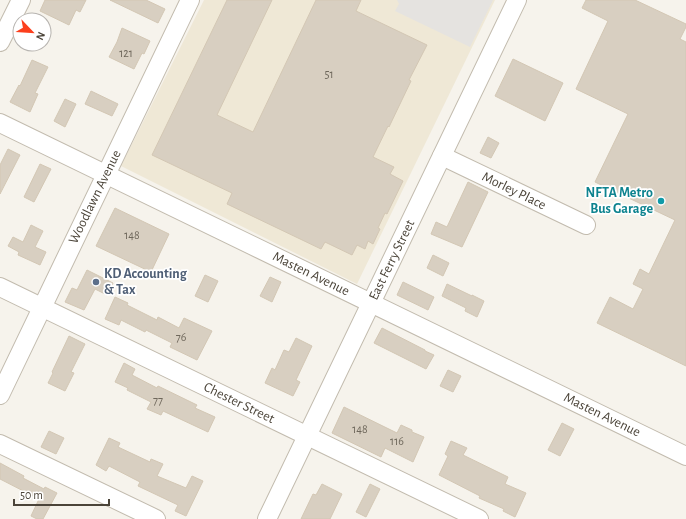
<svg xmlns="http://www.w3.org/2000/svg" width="686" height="519" viewBox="0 0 686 519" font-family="'Alegreya Sans',sans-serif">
<rect width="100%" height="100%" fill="#f6f3ec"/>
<!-- education -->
<path fill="#efe8d6" d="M204,0H495L357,284L121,166Z"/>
<!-- parking -->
<path fill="#e5e3e0" d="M397,0H493L470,47L395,11L399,4Z"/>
<!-- building -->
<g fill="#d8cfc1" stroke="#d3c7b4">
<path d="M45,0H86L80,12L76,10L69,25L40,11Z"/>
<path d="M110,0H146L165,9L158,23Z"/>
<path d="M227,0H272L217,115L253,132L316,0H361L356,11L427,45L409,80L411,81L389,127L388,126L373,157L394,167L390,174L403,181L387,214L385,213L378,228L380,229L373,244L368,241L365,249L357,245L352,255L325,242L321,249L227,204L232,193L152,155Z"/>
<path d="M586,0H635L686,24V27L680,39L686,42V366L597,323L610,297L633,309L643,289L633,284L640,269L649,274L675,220L595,182L628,114L576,89L608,21L582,8Z"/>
<path d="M122,28L150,41L144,54L142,53L134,69L109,57L117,42Z"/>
<path d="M513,59L563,83L545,121L495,96Z"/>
<path d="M32,60L48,67L35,93L38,94L30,112L10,102L19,85L20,86Z"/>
<path d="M91,91L118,104L112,116L85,104Z"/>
<path d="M65,99L76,104L65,127L54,121Z"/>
<path d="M488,137L499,143L491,158L480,153Z"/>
<path d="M8,149L20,155L0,194V165Z"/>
<path d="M40,164L51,169L34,202L24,197Z"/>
<path d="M468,182L488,192L462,247L431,234L436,222L447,227Z"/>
<path d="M115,208L169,234L151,272L96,246Z"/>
<path d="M31,225L43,231L35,247L46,252L40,265L18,255L19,252L8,246L13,237L23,242Z"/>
<path d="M433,255L449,263L443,276L427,268Z"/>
<path d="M87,270L113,283L107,295L95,289L84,310L65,302L72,288L77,290Z"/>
<path d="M205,275L218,281L208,302L195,296Z"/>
<path d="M270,277L281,282L272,302L260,296Z"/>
<path d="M403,282L434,297L428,310L397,295Z"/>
<path d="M447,284L472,296V295L484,301L477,317L465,311L466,308L442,296Z"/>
<path d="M115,297L128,303L127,305L157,320L158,317L179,328L184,318L212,331L197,360L170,347L172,343L146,330L145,332L121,320L119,325L105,319Z"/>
<path d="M382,328L425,350V351L434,355L426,369L374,343Z"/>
<path d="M69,336L85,344L71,372L74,373L65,391L48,383L53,373L52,372Z"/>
<path d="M296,338L312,346L296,380L300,382L293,396L265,383L272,368L275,370L284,350L289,352Z"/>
<path d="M124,363L135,369L132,375L157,388L158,386L197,405L195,408L215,417L208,432L163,411L161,415L147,409L151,402L127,390L128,388L115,382Z"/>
<path d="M448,370L461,376L453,392L440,386Z"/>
<path d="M344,407L397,433L401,425L412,430V432L424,437L413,462L385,448L381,457L332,433Z"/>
<path d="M562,423L574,429L560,456L548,450Z"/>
<path d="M49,431L64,438L56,454L41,447Z"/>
<path d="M109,438L120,443L118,447L150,462L151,459L163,464L157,476L186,488L192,476L203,481L186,516L175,511L178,505L138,486L140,482L109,466L106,471L96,465Z"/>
<path d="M451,441L467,448L463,455L508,477L505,484L526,493L515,517L503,511L504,509L479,498L480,496L439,475L448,456L445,454Z"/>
<path d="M0,463L24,476L23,478L44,489L45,487L57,493L43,519H37L31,516L39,499L0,479Z"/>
<path d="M322,484L342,494L330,519H301L313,494L316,495Z"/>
<path d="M370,484L380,489L366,517L356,512Z"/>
</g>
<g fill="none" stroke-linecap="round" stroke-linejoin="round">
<!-- minor casing -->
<g stroke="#c2bbae" stroke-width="20">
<g id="minor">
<path d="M0,42L21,0"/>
<path d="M0,123L686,456"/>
<path d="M442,156L586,225"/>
<path d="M0,287L479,519"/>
<path d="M0,395L190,0"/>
<path d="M0,444L156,519"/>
<path d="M267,519L517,0"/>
</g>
</g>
<!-- minor -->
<use href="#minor" stroke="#fff" stroke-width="18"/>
</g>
<!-- markers -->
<circle fill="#0f9aa8" stroke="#fff" stroke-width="1.5" cx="661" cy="201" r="4"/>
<circle fill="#5c6f8a" stroke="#fff" stroke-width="1.5" cx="96" cy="282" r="4"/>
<g text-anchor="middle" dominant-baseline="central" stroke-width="3.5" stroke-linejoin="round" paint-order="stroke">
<!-- number labels -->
<g font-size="12" fill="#6e675b">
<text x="126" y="53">121</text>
<text x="329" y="74">51</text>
<text x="132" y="235">148</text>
<text x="181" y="337">76</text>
<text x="158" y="400">77</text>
<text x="360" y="429">148</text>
<text x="397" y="441">116</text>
</g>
<!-- street labels -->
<g font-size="14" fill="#4b4439" stroke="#fff">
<text transform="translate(514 191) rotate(26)">Morley Place</text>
<text transform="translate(95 197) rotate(-64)">Woodlawn Avenue</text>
<text transform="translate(392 260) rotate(-64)">East Ferry Street</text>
<text transform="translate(311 274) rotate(26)">Masten Avenue</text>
<text transform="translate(239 403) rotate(26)">Chester Street</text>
<text transform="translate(602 415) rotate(26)">Masten Avenue</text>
</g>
<!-- culture labels -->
<g font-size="14" font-weight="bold" fill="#0d838f" stroke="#fff" text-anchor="end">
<text x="653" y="193">NFTA Metro<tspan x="653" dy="16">Bus Garage</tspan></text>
</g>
<!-- service labels -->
<g font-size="14" font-weight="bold" fill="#4e5e75" stroke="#fff" text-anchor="start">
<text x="104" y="274">KD Accounting<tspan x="104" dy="16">&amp; Tax</tspan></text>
</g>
</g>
<!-- north arrow -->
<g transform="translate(32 32) rotate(115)"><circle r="19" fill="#ffffff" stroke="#b7b4b0"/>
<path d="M0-3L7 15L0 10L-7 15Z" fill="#fc3f1d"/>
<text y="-6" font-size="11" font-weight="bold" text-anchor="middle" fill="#4b4439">N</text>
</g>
<!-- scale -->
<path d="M14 499v6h95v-6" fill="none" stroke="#4b4439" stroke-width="2"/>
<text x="20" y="499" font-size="12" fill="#4b4439" stroke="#ffffff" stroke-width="3" paint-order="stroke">50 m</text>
</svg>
